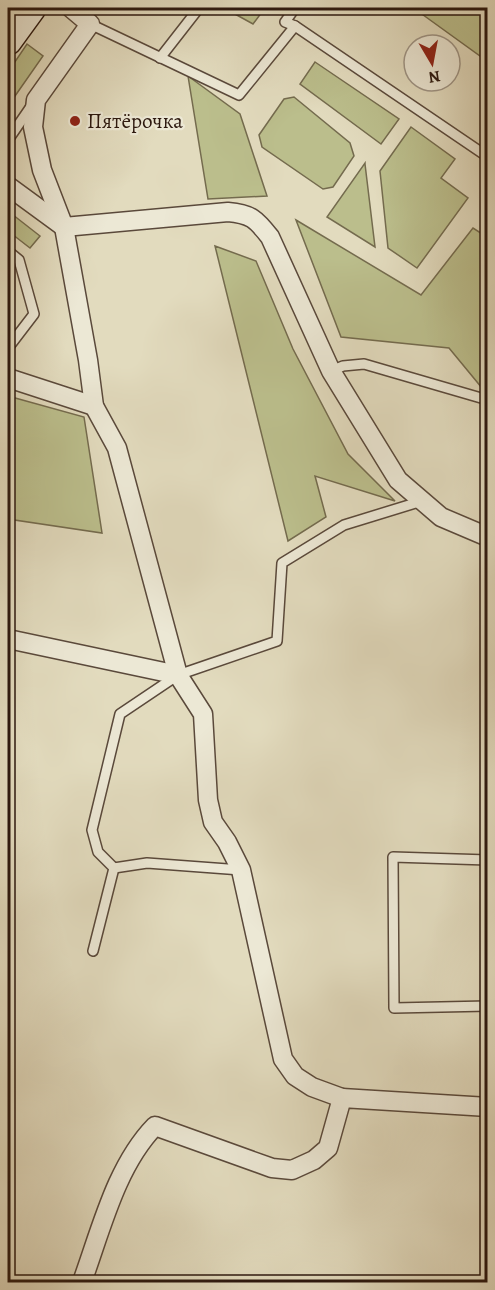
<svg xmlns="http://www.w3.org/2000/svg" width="495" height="1290" viewBox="0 0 495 1290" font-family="Alegreya,serif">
<rect width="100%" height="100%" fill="#e2dbbe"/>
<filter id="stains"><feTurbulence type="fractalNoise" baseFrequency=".00333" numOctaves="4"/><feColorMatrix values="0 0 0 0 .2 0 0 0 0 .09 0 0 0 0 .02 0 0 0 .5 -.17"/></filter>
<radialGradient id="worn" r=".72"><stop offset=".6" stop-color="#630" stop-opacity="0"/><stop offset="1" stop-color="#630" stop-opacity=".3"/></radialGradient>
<!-- green -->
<g fill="#bbbe8c" stroke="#746b4e" stroke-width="1.5">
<path d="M224,8H265L253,24Z"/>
<path d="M423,8H487V61L419,12Z"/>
<path d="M27,44L43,56L8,106V72Z"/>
<path d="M315,62L399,119L381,144L300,84Z"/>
<path d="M188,76L240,114L267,196L208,199Z"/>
<path d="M294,97L350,143L354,156L333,187L323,189L262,147L259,135L284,99Z"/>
<path d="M411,127L455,159L441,178L468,198L417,268L388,248L380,171Z"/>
<path d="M365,163V164L375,247L327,217Z"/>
<path d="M8,211L40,236L30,248L8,231Z"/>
<path d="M296,220L421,295L473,228L487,237V389L482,388L449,348L341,337Z"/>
<path d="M215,246L256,261L293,349L348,454L395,501L315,476L326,517L288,541Z"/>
<path d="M8,396L84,417L102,533L8,519Z"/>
</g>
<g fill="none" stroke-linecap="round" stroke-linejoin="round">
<!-- lane casing -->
<g stroke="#5a493b" stroke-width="12">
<g id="lane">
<path d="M90,24L239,95L295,26L488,157"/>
<path d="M295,26L285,22L295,8"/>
<path d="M160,58L199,8"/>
<path d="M8,140L32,105"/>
<path d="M8,251L19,260L34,314L8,348"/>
<path d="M331,371L343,366L364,364L488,400"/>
<path d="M488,860L393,857L394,1008L488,1006"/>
<path d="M114,868L147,863L241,870"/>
<path d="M93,951L114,868L98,852L92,830L120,714L178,675L277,641L282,563L344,525L422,501"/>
</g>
</g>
<!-- street casing -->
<g stroke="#5a493b" stroke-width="21">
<g id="street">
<path d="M71,8L90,24L36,100L33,127L42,170L64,227L88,360L94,406L117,448L178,675L203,714L208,800L213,822L227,842L241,870L283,1059L295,1076L312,1087L342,1098"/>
<path d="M8,186L64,227L228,212C251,214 256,219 270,237L331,371L398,480L441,517L488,537"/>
<path d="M8,378L94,406"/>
<path d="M8,639L178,675"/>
<path d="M82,1282C101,1230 116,1166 155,1126L272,1168L292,1170L314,1160L328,1148L342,1098L488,1107"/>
</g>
</g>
<!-- secondary casing -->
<g stroke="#2c180f" stroke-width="30">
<path id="secondary" d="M8,41L32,8"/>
</g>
<!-- lane -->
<use href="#lane" stroke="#ece8d5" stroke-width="9"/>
<!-- street -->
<use href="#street" stroke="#ece8d5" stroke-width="18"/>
<!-- secondary -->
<use href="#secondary" stroke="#ece8d5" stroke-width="27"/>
</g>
<!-- markers -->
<circle fill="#8f2418" stroke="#ece8d5" stroke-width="2" cx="75" cy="121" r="6"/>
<g text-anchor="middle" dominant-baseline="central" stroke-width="4.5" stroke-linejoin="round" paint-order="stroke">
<!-- poi labels -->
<g font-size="21" fill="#2c180f" stroke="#ece8d5" text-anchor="start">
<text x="87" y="121">Пятёрочка</text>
</g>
</g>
<!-- margin -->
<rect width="495" height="1290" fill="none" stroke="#e2dbbe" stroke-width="30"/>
<rect x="9" y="9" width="477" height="1272" fill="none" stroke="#2c180f" stroke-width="3"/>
<rect x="15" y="15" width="465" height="1260" fill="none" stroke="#2c180f" stroke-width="1.5"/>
<!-- north arrow -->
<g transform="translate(432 63) rotate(170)"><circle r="28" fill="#ece8d5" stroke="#9f9586" stroke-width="1.5"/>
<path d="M0-4.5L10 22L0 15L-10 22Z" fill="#8f2418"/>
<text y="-9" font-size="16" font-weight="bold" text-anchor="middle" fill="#2c180f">N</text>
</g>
<rect width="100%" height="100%" filter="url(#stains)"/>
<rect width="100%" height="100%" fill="url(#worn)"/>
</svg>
